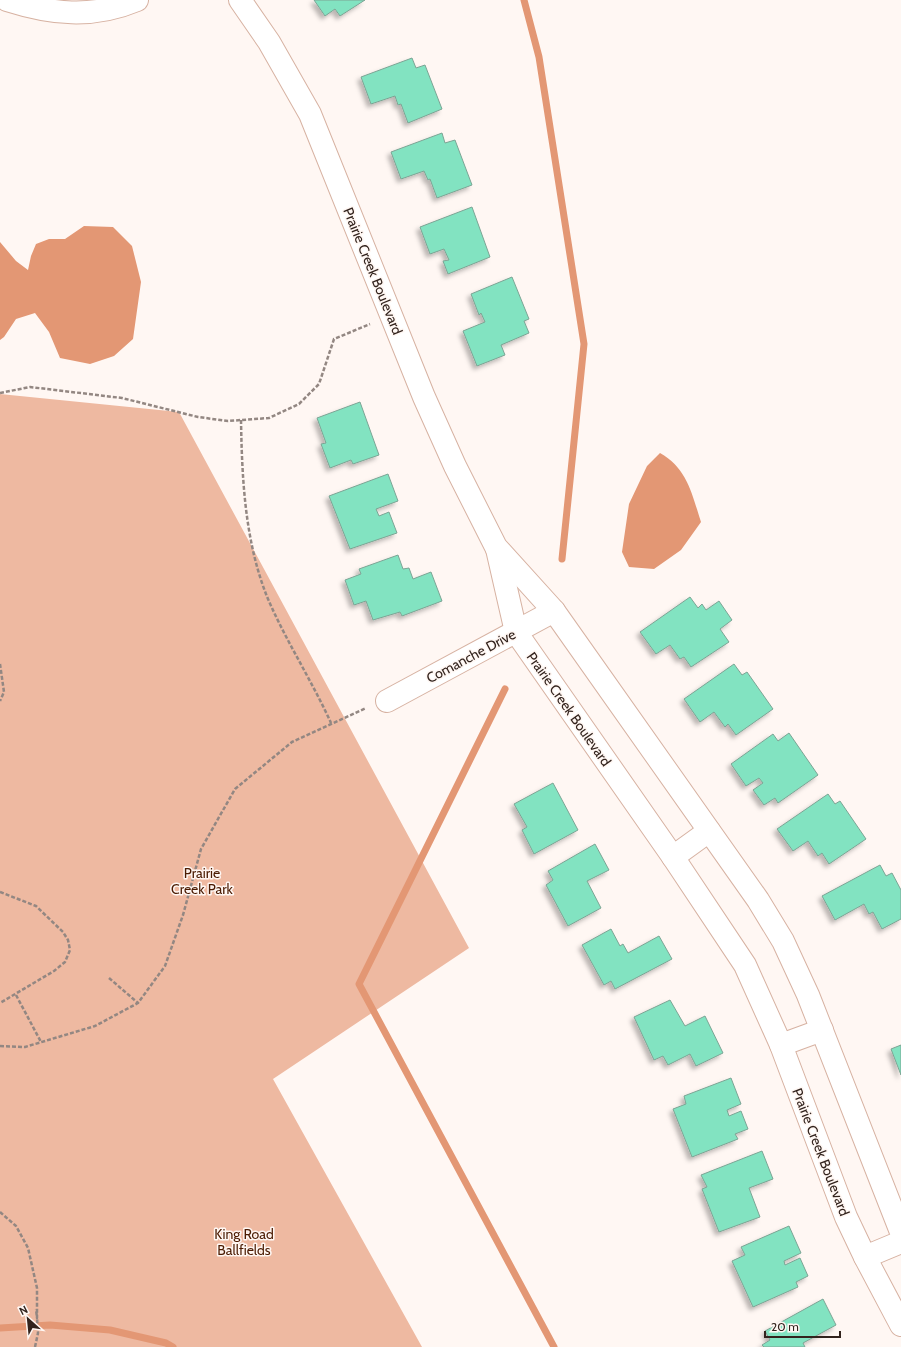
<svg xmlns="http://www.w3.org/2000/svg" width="901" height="1347" viewBox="0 0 901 1347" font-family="Cabin,sans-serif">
<defs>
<filter id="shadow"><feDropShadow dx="-3.5" dy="3.5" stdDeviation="2" flood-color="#0004"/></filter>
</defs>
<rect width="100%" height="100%" fill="#fff7f3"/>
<!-- green -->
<path fill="#eeb9a1" d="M0,394L179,412L469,948L273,1079L422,1347H0Z"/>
<!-- water -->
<g fill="#e39774">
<path d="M84,226L113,227L132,246L141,282L133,339L114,356L90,364L60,358L49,332L35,313L16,319L4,337L0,340V242L16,261L28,270L31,256L36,244L49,239H65Z"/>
<path d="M660,453C687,468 692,494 701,522L681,550L654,569L629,567L622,552L629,504L647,466Z"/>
</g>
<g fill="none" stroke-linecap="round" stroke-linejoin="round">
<!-- stream -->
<g stroke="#e39774" stroke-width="7">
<path d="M524,0L539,57L584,344L562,559"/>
<path d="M505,689L359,984L554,1347"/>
<path d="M0,1328L50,1325L110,1330L166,1343L173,1347"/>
</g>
</g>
<!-- building -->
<g fill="#82e3c1" stroke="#7ca494" filter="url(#shadow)">
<path d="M314,0H365L340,16L335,9L325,16Z"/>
<path d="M412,58L416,68L425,65L442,109L408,123L401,104L398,105L395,96L371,104L361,77Z"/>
<path d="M442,133L445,143L455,140L472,185L437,198L430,179L428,180L424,171L401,179L391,152Z"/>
<path d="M472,207L490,257L448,274L443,261L449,260L444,249L430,254L420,227Z"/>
<path d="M512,277L529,319L524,321L529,333L501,345L505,355L477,366L463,331L485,322L481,313L479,315L471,294Z"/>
<path d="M360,402L379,455L353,464L351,460L330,468L321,444L326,443L317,418Z"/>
<path d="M388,474L398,501L376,509L379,516L389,512L397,533L350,549L329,496Z"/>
<path d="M398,555L403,569L409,568L413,579L431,572L442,601L402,616L400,612L373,620L366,601L354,605L345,580L361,574L359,569Z"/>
<path d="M690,597L698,608L702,604L706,610L719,601L732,620L720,629L729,642L691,667L684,657L680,659L670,645L656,654L640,632Z"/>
<path d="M734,664L742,675L747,672L773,709L736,735L728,724L725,727L714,712L700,722L684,699Z"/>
<path d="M789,733L818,775L778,803L775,798L764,805L753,790L763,783L759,778L746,786L731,764L773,734L778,741Z"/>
<path d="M553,783L578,830L534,854L522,830L527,827L514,804Z"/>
<path d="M828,794L835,804L840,801L866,839L829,864L822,853L818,856L808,841L793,851L777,829Z"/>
<path d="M595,844L609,870L587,881L601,908L568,926L546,885L553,880L548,871Z"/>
<path d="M880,865L886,876L892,873L901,890V919L882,929L873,912L869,914L864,904L835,920L822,896Z"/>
<path d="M611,929L620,946L623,944L628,953L659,936L672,959L615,989L611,981L604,985L582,945Z"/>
<path d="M670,1000L685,1026L705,1016L723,1053L696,1066L690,1054L668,1065L663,1056L654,1060L634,1017Z"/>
<path d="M901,1045V1075L891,1049Z"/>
<path d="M731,1078L741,1104L727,1110L729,1116L741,1111L748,1129L735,1134L738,1139L692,1157L673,1109L686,1104L684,1096Z"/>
<path d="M762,1151L773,1179L749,1188L760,1217L719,1232L702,1189L707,1187L701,1175Z"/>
<path d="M789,1226L801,1253L784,1261L785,1265L800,1258L808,1276L796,1282L798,1287L753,1307L732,1261L745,1255L741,1247Z"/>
<path d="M823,1299L836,1325L803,1343L805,1347H764L762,1345L770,1340L765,1331Z"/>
</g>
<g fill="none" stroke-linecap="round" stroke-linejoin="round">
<!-- minor casing -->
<g stroke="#d7b2a2" stroke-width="24">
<g id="minor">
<path d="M7,0C51,14 92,19 137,0"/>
<path d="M240,0L269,42L310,114L424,397L455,466L496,547L554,611L758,900L783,941L808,995L901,1232"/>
<path d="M497,549L516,632L673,857L745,965L781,1045L846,1217L865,1257L901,1325"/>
<path d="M387,701L554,611"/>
<path d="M673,857L709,831"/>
<path d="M781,1045L822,1030"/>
<path d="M865,1257L901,1242"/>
</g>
</g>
<!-- path -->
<g stroke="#938782" stroke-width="2.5" stroke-dasharray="4 2" stroke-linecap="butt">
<path d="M0,393L30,387L122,398L198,417L228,421L269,418L299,404L319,384L334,339L370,324"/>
<path d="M241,420C242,480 245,543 268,599C286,641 312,681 331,723"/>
<path d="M0,664L4,692L0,701"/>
<path d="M0,892L36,906L63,932L68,940L70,950L65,962L54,971L0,1003"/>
<path d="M109,978L138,1003"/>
<path d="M16,995L41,1042"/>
<path d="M0,1046L25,1047L95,1026L138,1003L165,966L183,915L201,849L235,789L292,742L366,708"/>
<path d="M0,1212L16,1226L28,1248L37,1288V1318L36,1309"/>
<path d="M35,1347L38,1333L37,1318"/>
</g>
<!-- minor -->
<use href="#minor" stroke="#fff" stroke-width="22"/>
</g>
<g text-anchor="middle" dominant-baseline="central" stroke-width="3" stroke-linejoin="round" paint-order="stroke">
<!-- street labels -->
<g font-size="14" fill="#32231d" stroke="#fff7f3">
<text transform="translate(373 271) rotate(68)">Prairie Creek Boulevard</text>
<text transform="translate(471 656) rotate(-28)">Comanche Drive</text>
<text transform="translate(569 709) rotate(55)">Prairie Creek Boulevard</text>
<text transform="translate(821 1152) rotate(69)">Prairie Creek Boulevard</text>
</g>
<!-- park labels -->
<g font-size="14" fill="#4b1b02" stroke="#fff7f3">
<text x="202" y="873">Prairie<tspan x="202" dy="16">Creek Park</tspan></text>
<text x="244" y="1234">King Road<tspan x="244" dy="16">Ballfields</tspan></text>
</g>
</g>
<!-- north arrow -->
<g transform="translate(28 1319) rotate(333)" stroke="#fff7f3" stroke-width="3" paint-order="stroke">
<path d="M0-3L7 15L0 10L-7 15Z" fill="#32231d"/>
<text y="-6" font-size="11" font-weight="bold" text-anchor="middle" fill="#32231d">N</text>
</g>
<!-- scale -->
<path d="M765 1331v6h75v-6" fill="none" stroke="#32231d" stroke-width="2"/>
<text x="771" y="1331" font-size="12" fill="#32231d" stroke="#fff7f3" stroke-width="3" paint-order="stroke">20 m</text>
</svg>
